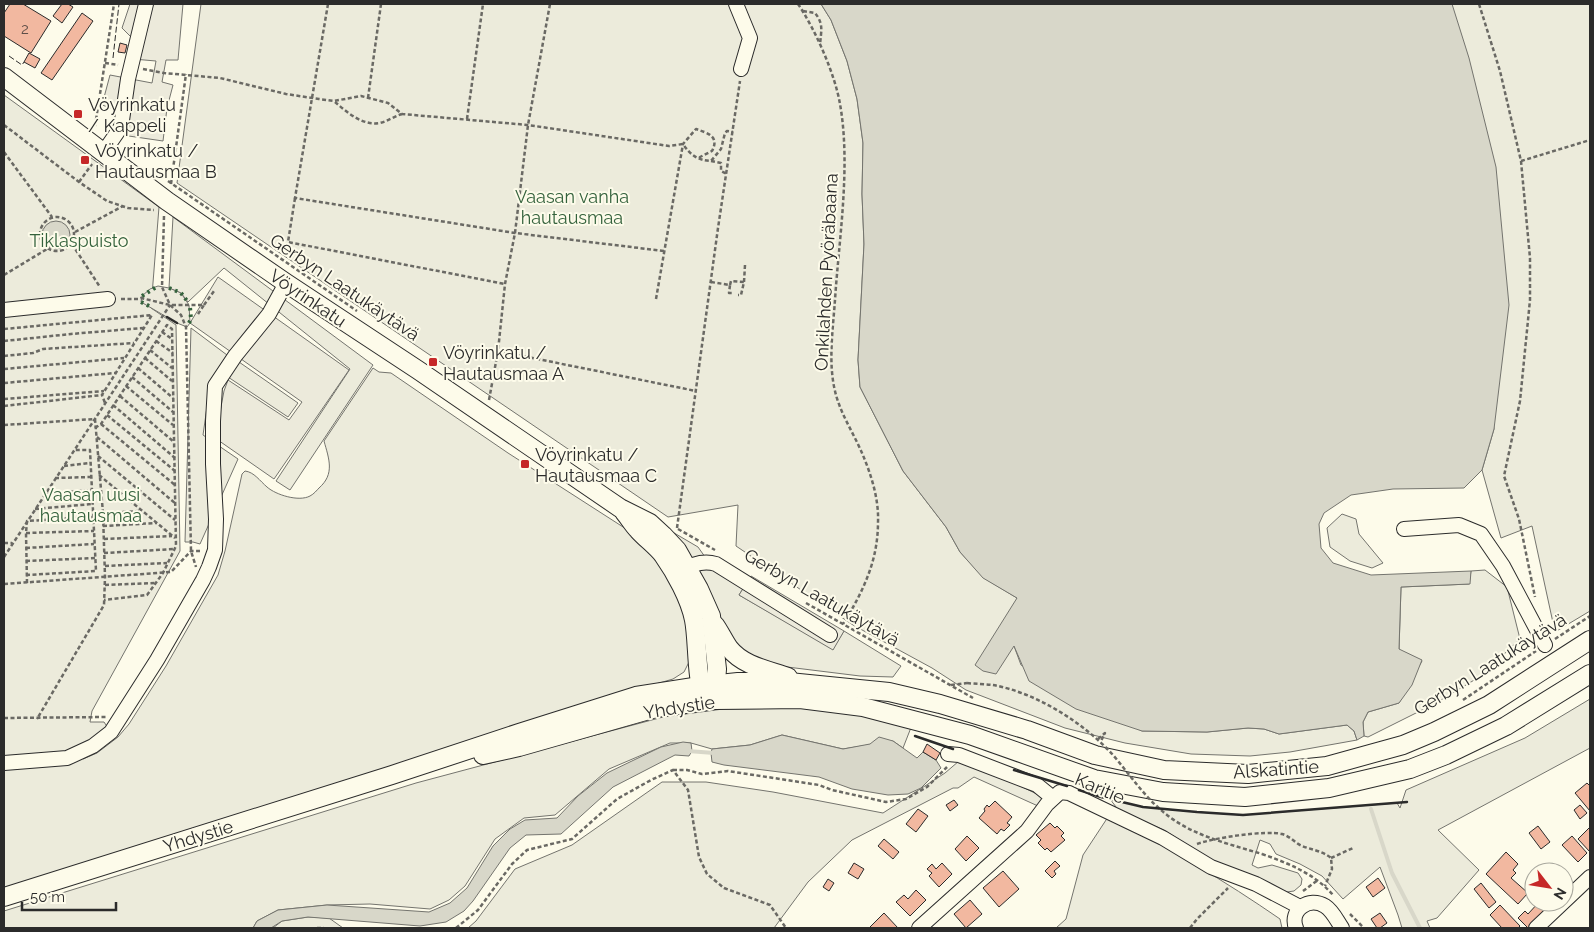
<svg xmlns="http://www.w3.org/2000/svg" width="1594" height="932" viewBox="0 0 1594 932" font-family="Raleway,sans-serif">
<rect width="100%" height="100%" fill="#fdfbea"/>
<!-- green -->
<g fill="#ecebdb" stroke="#74746e">
<path d="M201,4H821L831,20L847,61L857,99L863,143L862,194L864,244L858,360L860,387L903,471L946,527L960,552L984,578L1017,598L1014,646L1021,665L1142,731L1207,732L1248,728L1264,729L1279,734L1347,725L1354,731L1357,740L1290,752L1250,756L1191,754L1125,743L1065,728L966,690L932,668L853,625L736,546L738,505L668,517L177,183Z"/>
<path d="M1452,4H1590V611L1555,632L1532,526L1501,538L1482,470L1494,429Z"/>
<path d="M4,95L159,207L151,308L176,325L180,551L92,711L90,722H104L108,728L86,743L83,759L97,753L118,737L129,724L166,666L218,575L225,551L242,474L245,471C254,472 260,481 267,487C276,495 299,502 310,496C314,494 317,490 319,488C335,474 329,459 324,441L373,368L379,372L391,373L508,453L634,534L653,552L671,578L687,616L690,660L684,672L673,679L539,718L161,841L4,890Z"/>
<path d="M173,217L373,365L290,490L276,481L350,369L224,268L188,302L181,293L169,288Z"/>
<path d="M191,328L227,355L211,379L203,435L238,459L200,544L193,542H185Z"/>
<path d="M239,362L298,403L288,417L228,377Z"/>
<path d="M1342,514L1356,519L1359,534L1383,563L1372,568L1350,561L1330,547L1327,528Z"/>
<path d="M664,527L698,547L715,571L744,587L739,595L833,649L844,631L901,666L893,677L860,676L771,665L754,658L743,650L733,639Z"/>
<path d="M1485,570L1507,587L1520,639L1481,676L1434,704L1368,737L1364,736L1363,722L1368,712L1399,703L1422,661L1399,650L1401,587L1469,584L1471,571Z"/>
<path d="M1590,699V748L1438,830L1479,870L1437,918L1427,921L1430,928H1402L1398,915L1380,867L1343,899L1322,876L1300,864L1276,854L1270,844L1260,840L1252,865L1258,868L1272,865L1298,873L1302,879L1301,885L1294,891L1287,892L1211,860L1164,830L1119,811L1110,799L1143,807L1197,812L1243,815L1397,803L1400,808L1406,790L1525,738Z"/>
<path d="M805,708L875,715L912,725L903,748L893,741L843,749L782,735L750,745L712,749L691,743H670L609,769L555,815L524,818L495,839L465,886L449,900L430,909L370,904L327,905L278,910L257,921L253,928H4V911L416,783L663,717L723,709Z"/>
<path d="M959,761L1012,782L1043,797L1038,806L974,777L958,788H953L852,840L808,882L774,928H468L476,921L515,869L572,845L662,782H706L773,792L883,813L945,773Z"/>
<path d="M1108,817C1168,847 1225,881 1280,919L1282,928H1056L1066,919L1083,855Z"/>
<path d="M308,917L329,918L343,928H273L282,921Z"/>
</g>
<!-- parking -->
<g fill="#eceadb" stroke="#74746e">
<path d="M130,4H183L178,60H166L162,82L173,85L167,108L163,141L115,134L117,110L102,105L110,75L152,83L156,61L133,59V39L122,28Z"/>
<path d="M218,277L349,370L274,479L215,438L224,391L228,380L289,420L302,402L190,323L187,327L177,323L141,302L142,296L150,289L158,286L169,288L181,293L189,305L190,323Z"/>
<path d="M751,576L844,631L833,650L739,595Z"/>
</g>
<!-- water -->
<g fill="#d8d7c9" stroke="#74746e">
<path d="M821,4H1452L1469,58L1496,167L1509,305L1494,429L1482,470L1464,488L1393,489L1351,495L1324,513L1319,524L1321,548L1333,563L1371,575L1471,571L1470,584L1401,587L1399,649L1422,660L1412,685L1399,703L1368,712L1363,722L1364,736L1357,740L1354,731L1347,725L1279,734L1264,729L1248,728L1207,732L1142,731L1076,709L1029,681L1014,646L996,674L983,671L975,665L1017,598L983,578L960,552L946,527L903,471L860,387L858,360L864,244L862,194L863,143L857,99L847,61L831,20Z"/>
<circle cx="56" cy="235" r="14"/>
<path d="M782,735L843,749L870,744L879,737L893,741L917,758L923,752L936,760L941,768L921,788L908,794L888,795L852,789L819,777L724,765L712,762L711,753L712,749L750,745Z"/>
<path d="M683,742L691,743L692,751L689,756L675,755L613,787L561,834L526,835L510,848L473,901L464,911L446,922L420,926L308,917L282,921L271,928H253L257,921L278,910L327,905L429,912L450,903L467,888L493,846L510,829L525,820L557,818L578,796L607,773L661,747Z"/>
</g>
<g fill="none" stroke-linecap="round" stroke-linejoin="round">
<!-- stream -->
<g stroke="#d8d7c9" stroke-width="4">
<path d="M688,751L714,753"/>
<path d="M1371,809L1392,873L1420,928"/>
</g>
</g>
<!-- building -->
<g fill="#f2b8a0" stroke="#2b2b2b">
<path d="M10,4H23L51,21L31,53L4,36V13Z"/>
<path d="M62,4H68L73,7L62,23L53,16Z"/>
<path d="M82,13L93,21L52,80L41,73Z"/>
<path d="M120,43L127,45L125,53L118,52Z"/>
<path d="M29,53L40,59L35,68L24,62Z"/>
<path d="M927,744L940,753L936,760L923,752Z"/>
<path d="M1587,783L1590,786V811L1575,793Z"/>
<path d="M954,800L958,805L950,811L946,805Z"/>
<path d="M995,801L1012,817L1007,823L1010,825L1004,831L1001,829L997,834L979,818L985,811L984,809L987,805L989,807Z"/>
<path d="M1580,805L1587,813L1580,819L1574,810Z"/>
<path d="M918,809L928,816L916,832L906,824Z"/>
<path d="M1050,823L1055,828L1057,826L1064,833L1061,836L1065,840L1051,852L1047,848L1045,850L1038,843L1041,840L1036,835Z"/>
<path d="M1538,826L1550,842L1541,849L1529,833Z"/>
<path d="M1590,827V852L1578,839Z"/>
<path d="M967,836L979,848L966,861L955,849Z"/>
<path d="M1572,836L1587,853L1578,862L1562,845Z"/>
<path d="M884,839L899,852L893,859L878,846Z"/>
<path d="M1506,852L1518,864L1513,870L1516,873L1511,878L1528,893L1518,904L1486,874Z"/>
<path d="M1055,861L1060,866L1054,871L1056,874L1052,878L1045,871Z"/>
<path d="M854,863L864,869L858,879L848,873Z"/>
<path d="M942,863L952,874L939,887L929,876L932,873L927,869L932,864L936,869Z"/>
<path d="M1003,871L1019,889L999,907L983,888Z"/>
<path d="M1378,878L1385,888L1373,897L1366,887Z"/>
<path d="M828,879L834,883L829,891L823,887Z"/>
<path d="M1481,883L1496,902L1489,908L1474,889Z"/>
<path d="M916,890L926,900L910,916L896,902L904,895L908,899Z"/>
<path d="M970,900L982,914L966,928L954,914Z"/>
<path d="M1539,902H1555L1528,928L1518,918L1525,911L1528,914Z"/>
<path d="M1500,905L1520,926L1518,928H1502L1490,915Z"/>
<path d="M884,913L898,928H871L870,927Z"/>
<path d="M1380,913L1387,923L1380,928H1377L1371,919Z"/>
</g>
<g fill="none" stroke-linecap="round" stroke-linejoin="round">
<!-- minor casing -->
<g stroke="#2b2b2b" stroke-width="16">
<g id="minor">
<path d="M736,4L750,38L741,69"/>
<path d="M103,153L121,127L128,79L146,4"/>
<path d="M4,310L108,299"/>
<path d="M1404,529L1459,525L1481,534L1503,566L1545,645"/>
<path d="M680,571C690,565 704,560 716,564L830,635"/>
<path d="M948,754L959,755L1037,785L1053,798"/>
<path d="M4,763L67,758L93,746L111,732L157,660L203,580L209,567L215,550L216,519L213,464V421L215,386L235,356L269,314L286,283"/>
<path d="M919,928L1027,831L1047,804L1060,792L1069,793L1163,838L1211,867L1256,884L1300,907"/>
<path d="M1296,928C1289,910 1309,896 1325,906C1333,911 1337,921 1342,928"/>
<path d="M1536,928L1590,877"/>
</g>
</g>
<!-- major casing -->
<g stroke="#2b2b2b" stroke-width="20">
<g id="major">
<path d="M4,77L167,201L286,283L418,370L620,508L650,523L663,535L677,550L699,589L711,616L717,669L715,694"/>
<path d="M624,512C629,518 633,525 638,530C646,539 656,546 663,555C675,572 690,599 694,620C698,640 696,680 704,695"/>
<path d="M715,625C720,632 724,641 729,648C743,666 768,670 788,677"/>
<path d="M483,755L519,747L656,708L714,700L800,699L863,707L970,735L1094,779L1163,792L1245,797L1329,788L1410,769L1446,755L1506,726L1590,674"/>
<path d="M4,897L392,775L519,733L636,696L700,686L738,682H789L889,692L940,704L1027,730L1095,755L1164,770L1248,774L1327,766L1403,745L1434,732L1489,705L1590,640"/>
</g>
</g>
<!-- path -->
<g stroke="#6a6964" stroke-width="2.5" stroke-dasharray="4 2.5" stroke-linecap="butt">
<path d="M328,4L295,198L515,233L664,251"/>
<path d="M798,4C815,29 835,74 840,104C851,166 839,238 835,300C833,329 828,362 835,391C840,413 853,432 862,453C871,474 879,499 878,522C878,561 863,592 843,624"/>
<path d="M1479,4L1500,71L1521,161L1530,258V300L1520,401L1504,476L1519,519L1535,597"/>
<path d="M803,11L815,13C824,24 821,31 820,45"/>
<path d="M105,63L118,65"/>
<path d="M143,69L164,73L220,78L286,94L319,99L334,101L361,96L388,103L402,114L528,125L669,146L683,144C691,156 698,160 711,161L721,149L725,133L727,131L733,132"/>
<path d="M368,98L381,4"/>
<path d="M335,102C347,112 362,126 380,123C388,121 395,116 402,114"/>
<path d="M467,119L483,4"/>
<path d="M4,125L79,182L107,201L128,208L154,210"/>
<path d="M95,126L114,4"/>
<path d="M4,152L52,217"/>
<path d="M711,161L721,163V171L727,174"/>
<path d="M1521,161L1590,140"/>
<path d="M168,181L357,311"/>
<path d="M79,182L92,164"/>
<path d="M171,184L186,74"/>
<path d="M295,198L288,242L505,284"/>
<path d="M164,216L162,287L170,305L181,315L186,327L191,551L196,567"/>
<circle cx="57" cy="234" r="17"/>
<path d="M75,232L123,206"/>
<path d="M72,244L100,287"/>
<path d="M4,275L47,249"/>
<path d="M711,282L730,285L729,293H733"/>
<path d="M744,282L745,265"/>
<path d="M730,285L731,281L744,282L741,295H738"/>
<path d="M121,299H138L141,298L170,305H204L198,314"/>
<path d="M656,299L683,144L696,129C707,133 720,136 712,151L700,157L699,160"/>
<path d="M204,305L214,291"/>
<path d="M4,329L152,315L102,395L105,403"/>
<path d="M162,332L172,339"/>
<path d="M4,341L71,334L143,328"/>
<path d="M156,341L173,353"/>
<path d="M150,350L172,368"/>
<path d="M498,351L696,391"/>
<path d="M4,356L33,353L43,349L134,343"/>
<path d="M145,358L172,381"/>
<path d="M138,368L173,398"/>
<path d="M4,369L124,358"/>
<path d="M132,377L173,412"/>
<path d="M4,383L115,373"/>
<path d="M126,386L173,425"/>
<path d="M120,396L174,442"/>
<path d="M4,399L104,391"/>
<path d="M489,400L498,351L505,284L515,233L528,125L550,4"/>
<path d="M113,405L175,458"/>
<path d="M4,406L102,395"/>
<path d="M107,415L175,471"/>
<path d="M101,424L175,485"/>
<path d="M4,425L95,419L103,513L105,577L104,605L37,719"/>
<path d="M95,428L101,424L167,325L172,329L176,546L163,573L147,595L104,600"/>
<path d="M97,437L176,504"/>
<path d="M98,456L175,520"/>
<path d="M64,466L90,463"/>
<path d="M99,475L175,538"/>
<path d="M55,478L91,477"/>
<path d="M45,494L91,490"/>
<path d="M35,509L92,504"/>
<path d="M103,513L141,511"/>
<path d="M103,526L157,523"/>
<path d="M677,528L718,228L740,81"/>
<path d="M678,529L715,550"/>
<path d="M26,533L94,531"/>
<path d="M104,539L172,536"/>
<path d="M4,543H12"/>
<path d="M26,548L94,544"/>
<path d="M104,553L175,549"/>
<path d="M4,557L170,305"/>
<path d="M26,561L95,558"/>
<path d="M105,566L167,563"/>
<path d="M26,575L96,571L90,450H74"/>
<path d="M27,583L26,533L27,521L93,517"/>
<path d="M4,584L171,572L191,551H200"/>
<path d="M105,585L156,583"/>
<path d="M806,603L973,698"/>
<path d="M1555,639L1590,616"/>
<path d="M951,685L967,683"/>
<path d="M1463,700L1536,651"/>
<path d="M4,718L107,717"/>
<path d="M1098,739L1105,733L1101,741"/>
<path d="M673,770H687L702,774L728,771L819,785L832,790L886,802L906,799L927,787L947,767"/>
<path d="M1197,844C1213,838 1266,830 1282,834C1290,836 1295,843 1302,846C1312,850 1323,851 1331,858L1332,869L1325,886"/>
<path d="M1262,854C1288,863 1315,874 1333,895"/>
<path d="M1331,858L1353,848"/>
<path d="M1303,891L1318,880"/>
<path d="M1350,914L1364,928"/>
<path d="M317,928H324"/>
<path d="M456,928L478,910L512,864L527,850L572,839L617,799L651,780L673,770L688,790L699,857L707,874L724,888L770,905L786,928"/>
<path d="M1190,928L1197,919L1228,888"/>
</g>
<!-- minor -->
<use href="#minor" stroke="#fdfbea" stroke-width="14"/>
<!-- major -->
<use href="#major" stroke="#fdfbea" stroke-width="18"/>
<!-- path-bridge -->
<path stroke="#6a6964" stroke-width="2.5" stroke-dasharray="4 2.5" stroke-linecap="butt" d="M967,683C976,684 985,684 993,685C1037,693 1084,723 1113,755C1131,776 1145,798 1167,815C1194,836 1229,844 1262,854"/>
<!-- hedge -->
<g stroke="#34623c" stroke-width="4" stroke-dasharray="2.5 4" stroke-linecap="butt">
<path d="M169,288L181,293L188,302"/>
<path d="M142,296L158,286"/>
<path d="M141,302L151,307"/>
<path d="M189,323L191,319L190,307"/>
</g>
<!-- fence -->
<g stroke="#2b2b2b" stroke-width="1" stroke-dasharray="6 2.5" stroke-linecap="butt">
<path d="M9,56L22,65L24,62"/>
<path d="M113,58L119,4"/>
</g>
<!-- wall -->
<g stroke="#2b2b2b" stroke-width="2.5">
<path d="M167,317L177,323"/>
<path d="M915,736L953,749"/>
<path d="M1014,770L1067,786"/>
<path d="M1079,790L1101,797L1143,807L1197,812L1243,815L1407,802"/>
</g>
</g>
<!-- markers -->
<g fill="#c62828" stroke="#fdfbea" stroke-width="2">
<rect x="73" y="109" width="10" height="10" rx="2.5"/>
<rect x="80" y="155" width="10" height="10" rx="2.5"/>
<rect x="428" y="357" width="10" height="10" rx="2.5"/>
<rect x="520" y="459" width="10" height="10" rx="2.5"/>
</g>
<g text-anchor="middle" dominant-baseline="central" stroke-width="4" stroke-linejoin="round" paint-order="stroke">
<!-- number labels -->
<g font-size="15" fill="#5d4e48">
<text x="25" y="29">2</text>
</g>
<!-- poi labels -->
<g font-size="18" fill="#2b2b2b" stroke="#fdfbea" text-anchor="start">
<text x="88" y="104">Vöyrinkatu<tspan x="88" dy="21">/ Kappeli</tspan></text>
<text x="95" y="150">Vöyrinkatu /<tspan x="95" dy="21">Hautausmaa B</tspan></text>
<text x="443" y="352">Vöyrinkatu /<tspan x="443" dy="21">Hautausmaa A</tspan></text>
<text x="535" y="454">Vöyrinkatu /<tspan x="535" dy="21">Hautausmaa C</tspan></text>
</g>
<!-- park labels -->
<g font-size="18" fill="#34623c" stroke="#fdfbea">
<text x="572" y="196">Vaasan vanha<tspan x="572" dy="21">hautausmaa</tspan></text>
<text x="79" y="240">Tiklaspuisto</text>
<text x="91" y="494">Vaasan uusi<tspan x="91" dy="21">hautausmaa</tspan></text>
</g>
<!-- street labels -->
<g font-size="18" fill="#2b2b2b" stroke="#fdfbea">
<text transform="translate(826 272) rotate(-87)">Onkilahden Pyöräbaana</text>
<text transform="translate(345 287) rotate(34)">Gerbyn Laatukäytävä</text>
<text transform="translate(308 298) rotate(34)">Vöyrinkatu</text>
<text transform="translate(822 597) rotate(30)">Gerbyn Laatukäytävä</text>
<text transform="translate(1490 664) rotate(-32)">Gerbyn Laatukäytävä</text>
<text transform="translate(679 707) rotate(-9)">Yhdystie</text>
<text transform="translate(1276 769) rotate(-4)">Alskatintie</text>
<text transform="translate(1100 788) rotate(23)">Karitie</text>
<text transform="translate(198 836) rotate(-17)">Yhdystie</text>
</g>
</g>
<!-- border -->
<rect width="1594" height="932" fill="none" stroke="#2b2b2b" stroke-width="10"/>
<!-- north arrow -->
<g transform="translate(1549 887) rotate(121)"><circle r="24" fill="#fdfbea" stroke="#a9a89e"/>
<path d="M0-4L9 19L0 12L-9 19Z" fill="#c62828"/>
<text y="-8" font-size="14" font-weight="bold" text-anchor="middle" fill="#2b2b2b">N</text>
</g>
<!-- scale -->
<path d="M22 902v8h94v-8" fill="none" stroke="#2b2b2b" stroke-width="2.5"/>
<text x="30" y="902" font-size="15" fill="#2b2b2b" stroke="#fdfbea" stroke-width="4" paint-order="stroke">50 m</text>
</svg>
